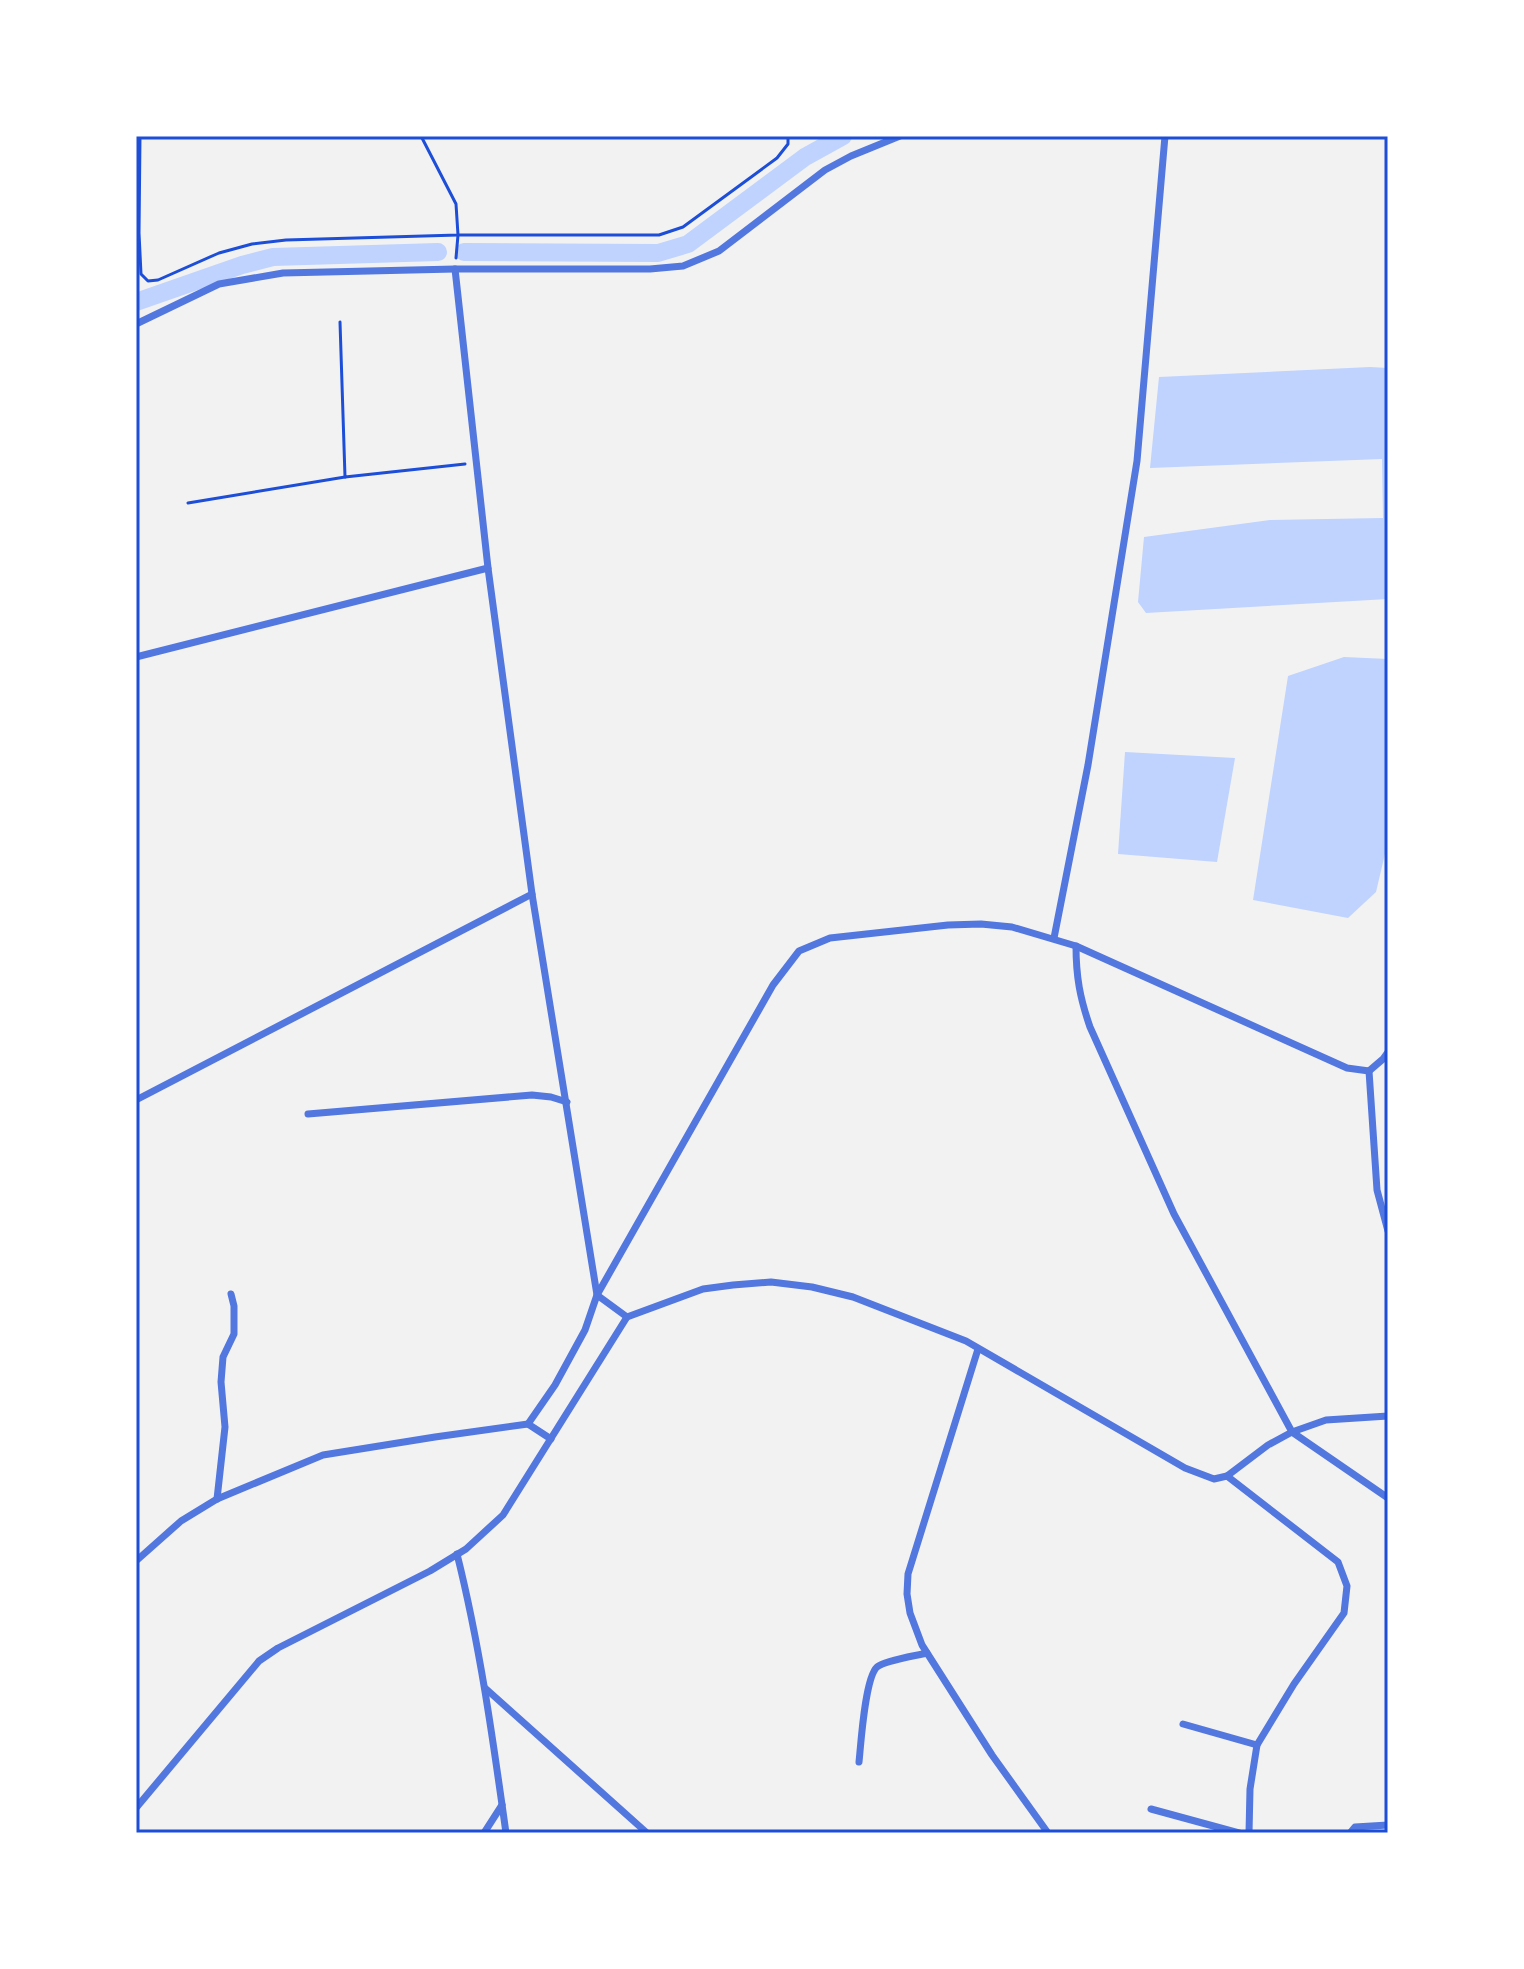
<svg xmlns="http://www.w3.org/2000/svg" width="1524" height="1969" viewBox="0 0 1524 1969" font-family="Raleway,sans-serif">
<rect width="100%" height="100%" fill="#f2f2f2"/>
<!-- water -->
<g fill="#bfd3fe">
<path d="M1370,367L1388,368V599L1146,613L1138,602L1144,537L1270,520L1383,518L1382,459L1150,468L1159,377Z"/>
<path d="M1344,657L1388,659V841L1376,892L1348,918L1253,900L1288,676Z"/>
<path d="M1125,752L1235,758L1217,862L1118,854Z"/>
</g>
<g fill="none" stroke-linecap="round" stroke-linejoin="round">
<!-- canal -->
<g stroke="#bfd3fe" stroke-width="18">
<path d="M464,252L658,253L688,244L805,157L843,136"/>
<path d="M136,302L242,265L273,257L438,252"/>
</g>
<!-- path -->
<g stroke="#1d4ed8" stroke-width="3">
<path d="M140,136L139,233L141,274L148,281L158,280L219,253L252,244L286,240L458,235L456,204L421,136"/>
<path d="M456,258L458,235H659L683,227L777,158L788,144V136"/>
<path d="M340,322L345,477L465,464"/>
<path d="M188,503L345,477"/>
</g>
<!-- minor -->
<g stroke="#5277de" stroke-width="7">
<path d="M455,269L488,568L532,894L597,1295L627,1317"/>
<path d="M136,324L219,284L283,273L455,269H650L683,266L719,251L825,170L851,156L900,136"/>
<path d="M136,657L488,568"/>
<path d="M1054,938L1088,765L1137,461L1165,136"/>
<path d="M1076,946C1076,977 1080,998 1090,1027L1174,1214L1292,1432L1388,1498"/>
<path d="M1369,1071L1377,1190L1388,1231"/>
<path d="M136,1100L532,894"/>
<path d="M308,1114L532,1095L551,1097L567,1102"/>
<path d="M978,1349L908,1574L907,1594L910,1613L922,1645L992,1755L1048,1833"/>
<path d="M528,1424L555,1385L585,1330L597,1295L773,985L799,951L830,938L948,925L981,924L1012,927L1076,946L1347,1068L1369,1071L1383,1059L1388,1052"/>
<path d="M1227,1476L1338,1562L1347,1586L1344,1613L1294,1684L1257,1745L1250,1789L1249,1833"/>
<path d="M217,1499L225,1427L221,1382L223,1357L234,1334V1306L231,1294"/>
<path d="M457,1554C480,1646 493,1740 506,1833"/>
<path d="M136,1561L181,1521L217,1499L323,1455L435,1437L528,1424L551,1439"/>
<path d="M485,1688L647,1833"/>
<path d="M1183,1724L1257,1745"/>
<path d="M859,1762C861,1743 865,1678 877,1667C886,1660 915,1656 927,1653"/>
<path d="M136,1808L259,1661L278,1648L430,1571L466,1549L503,1515L627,1317L703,1289L733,1285L771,1282L812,1287L853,1297L966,1341L1185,1468L1214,1479L1227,1476L1268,1445L1292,1432L1326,1420L1388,1416"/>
<path d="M1151,1809L1239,1833"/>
<path d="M484,1833L502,1805"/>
<path d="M1350,1833L1355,1827L1388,1825"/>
</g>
</g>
<!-- border -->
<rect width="1524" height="1969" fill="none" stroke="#ffffff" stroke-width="276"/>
<rect x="138" y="138" width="1248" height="1693" fill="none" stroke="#1d4ed8" stroke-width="3"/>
</svg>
